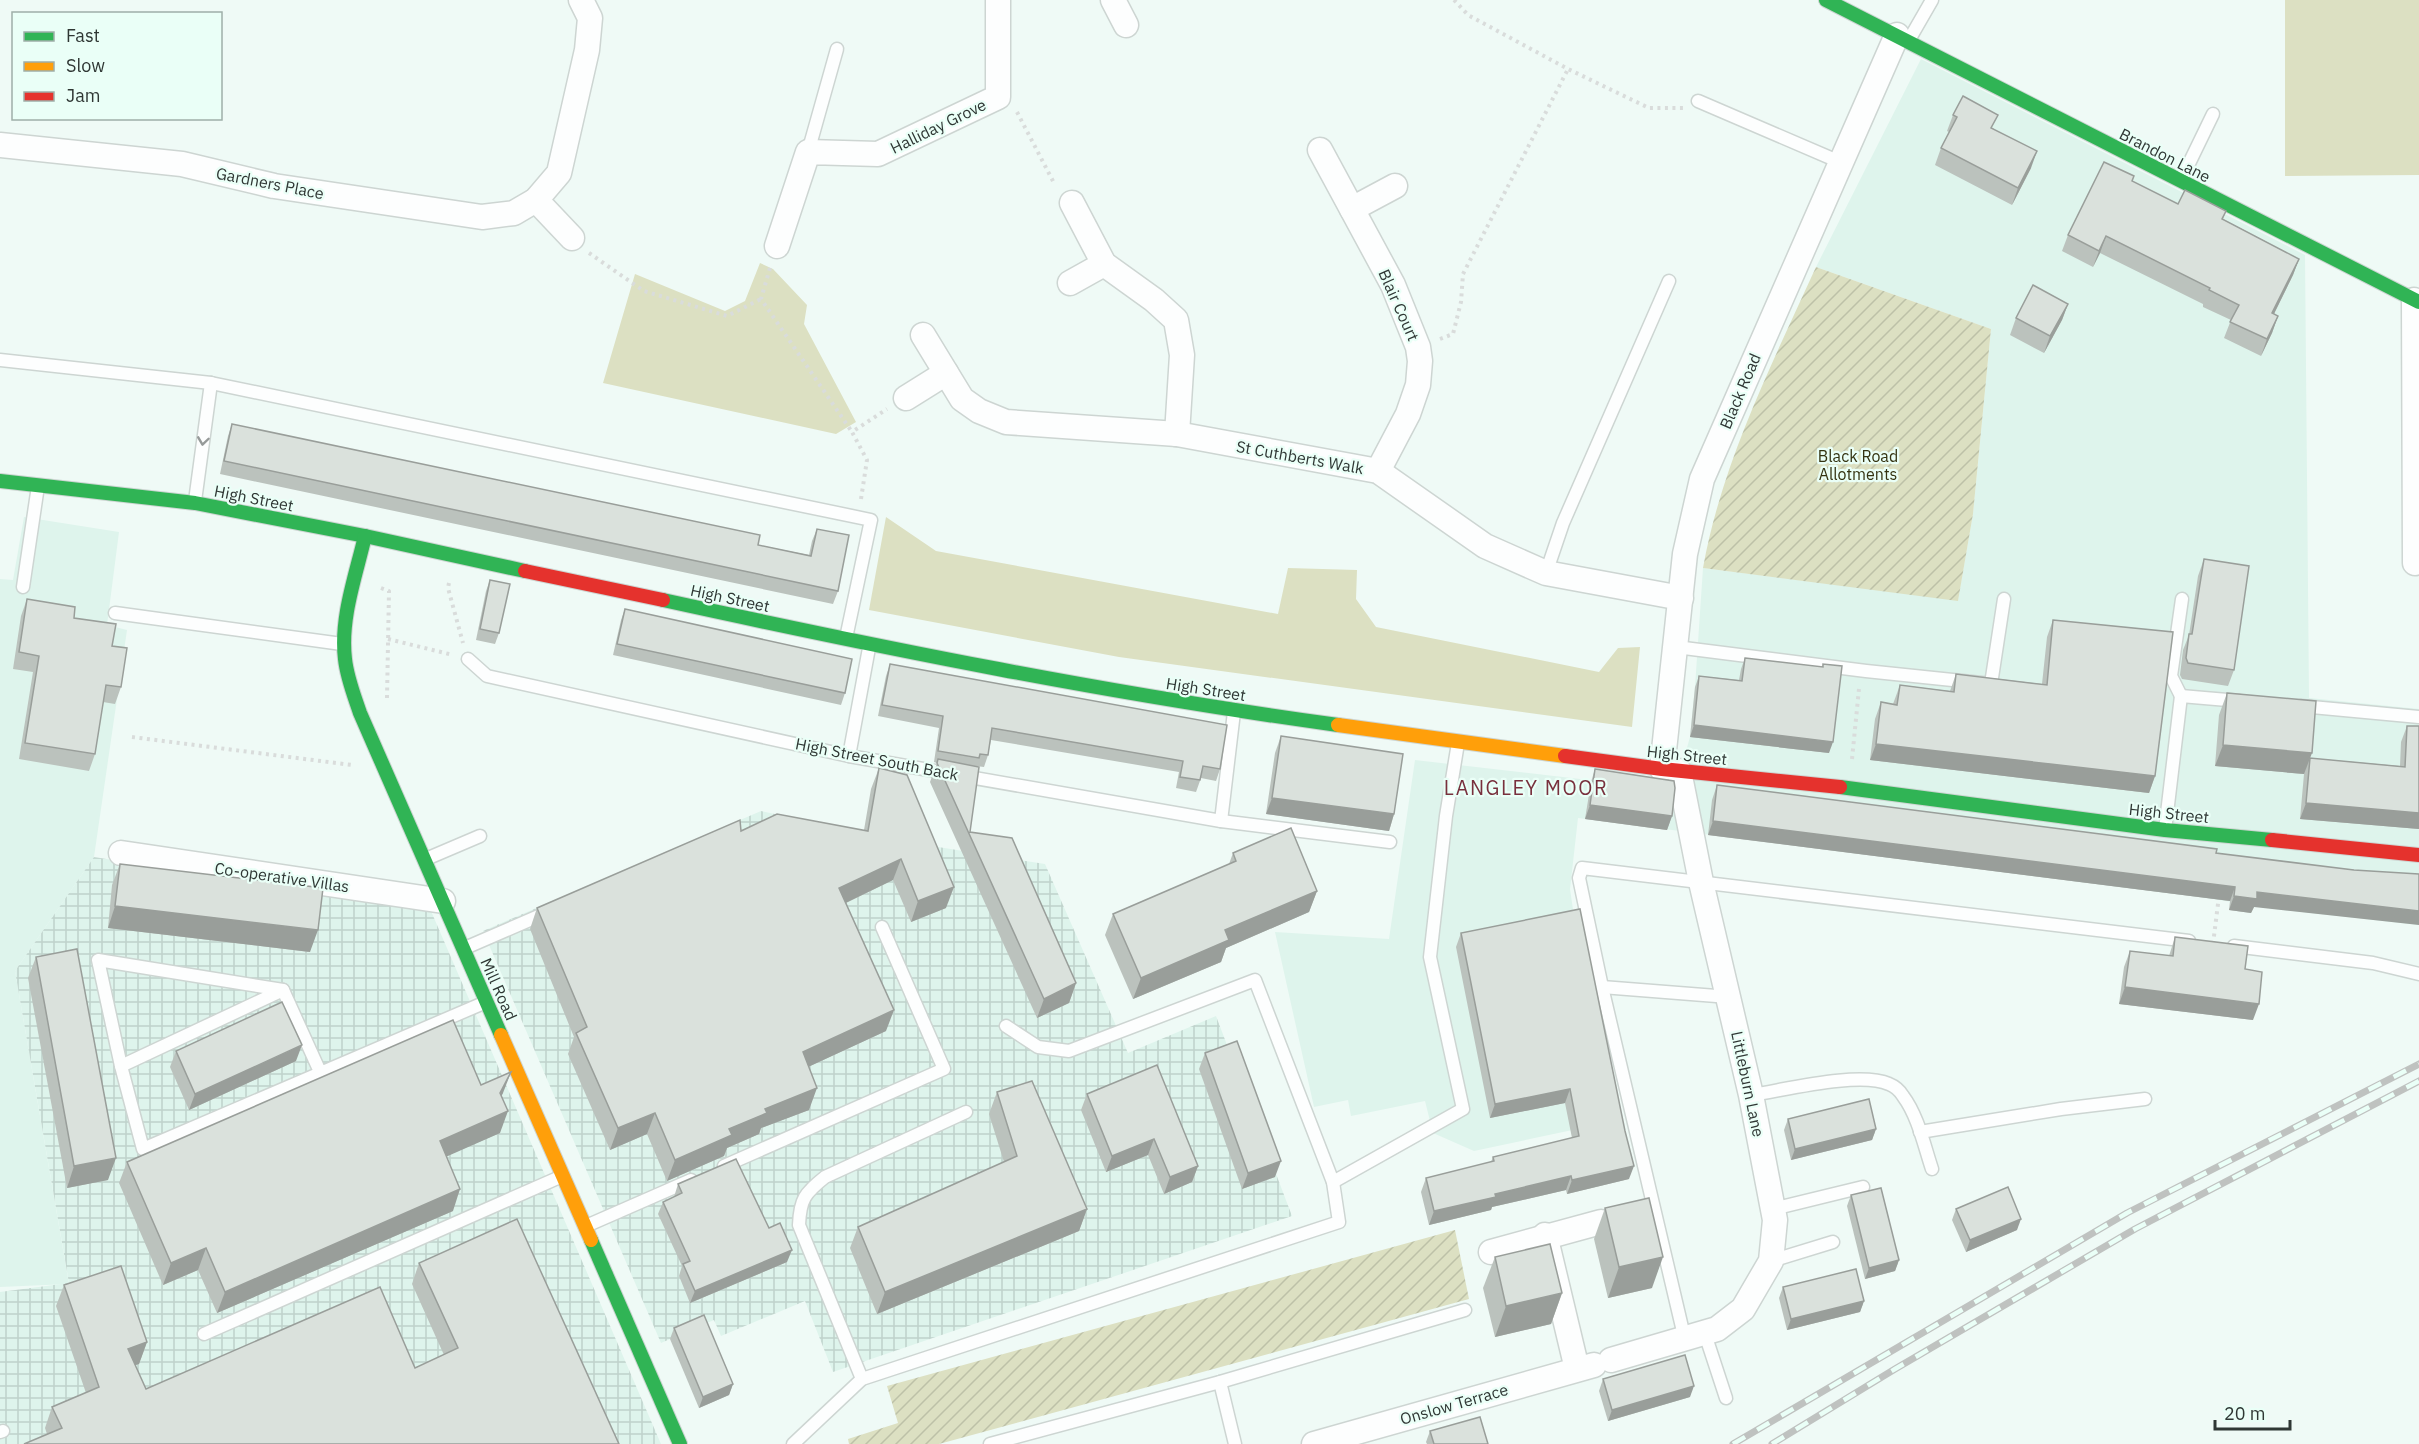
<svg xmlns="http://www.w3.org/2000/svg" width="2419" height="1444" viewBox="0 0 2419 1444" font-family="'IBM Plex Sans',sans-serif">
<defs>
<pattern id="industrial-grid" width="8" height="8" patternUnits="userSpaceOnUse" patternTransform="scale(1.5)"><rect width="8" height="8" fill="#def4ec"/><path d="M0 4h8M4 0v8" fill="none" stroke="#bfd2cb"/></pattern>
<pattern id="garden-furrows" width="10" height="10" patternUnits="userSpaceOnUse" patternTransform="scale(1.5)"><rect width="10" height="10" fill="#dce0c2"/><path d="M-1 1l2-2M0 10L10 0M9 11l2-2" fill="none" stroke="#bdc1a7"/></pattern>
</defs>
<rect width="100%" height="100%" fill="#effaf6"/>
<!-- built -->
<g fill="#def4ec">
<path d="M1921,59L2305,255L2309,698L2419,709V925L2275,909L2207,898L1578,818L1570,889L1575,923L1615,1121L1474,1151L1433,1133L1425,1101L1351,1116L1348,1100L1314,1107L1275,932L1389,939L1415,760L1675,790L1690,737L1695,687L1703,568L1958,600L1973,514L1991,329L1816,267Z"/>
<path d="M24,517L119,532L107,625L127,630L94,857L15,971L69,1284L0,1287V579L13,580Z"/>
</g>
<!-- industrial -->
<g fill="url(#industrial-grid)">
<path d="M761,811L888,839L1045,864L1128,1053L1216,1016L1292,1216L833,1372L805,1301L721,1336L714,1320L661,1343L483,931Z"/>
<path d="M94,857L431,911L661,1444H0V1292L69,1283L15,971Z"/>
</g>
<!-- grass -->
<g fill="#dce0c2">
<path d="M2285,0H2419V175L2285,176Z"/>
<path d="M760,263L773,269L807,305L804,324L856,422L836,434L603,383L635,274L725,311L745,301Z"/>
<path d="M886,517L936,551L1278,614L1288,568L1357,570L1356,599L1376,627L1599,672L1618,648L1640,647L1632,727L1119,657L869,610Z"/>
</g>
<!-- garden -->
<g fill="url(#garden-furrows)">
<path d="M1816,267L1991,329L1973,514L1958,601L1703,568C1722,462 1772,364 1816,267Z"/>
<path d="M1455,1230L1469,1299L939,1444H849L848,1439L898,1423L887,1386Z"/>
</g>
<g fill="none" stroke-linecap="round" stroke-linejoin="round">
<!-- lane casing -->
<g stroke="#cdd5d2" stroke-width="15">
<g id="lane">
<path d="M1909,40L1932,0"/>
<path d="M1698,101L1840,162"/>
<path d="M808,152L837,49"/>
<path d="M2182,178L2213,114"/>
<path d="M0,360L211,383L871,520L846,638"/>
<path d="M195,501L211,383"/>
<path d="M1546,573L1563,523L1669,281"/>
<path d="M23,587L38,486"/>
<path d="M115,613L342,644"/>
<path d="M1676,647L1866,671L1991,684L2004,599"/>
<path d="M468,659L487,676L849,756L1221,821L1234,712"/>
<path d="M2181,696L2171,676L2182,599"/>
<path d="M2301,706L2419,717"/>
<path d="M849,756L869,648"/>
<path d="M1221,821L1390,842"/>
<path d="M2165,830L2181,696L2239,701"/>
<path d="M426,859L480,836"/>
<path d="M2234,946L2373,963L2419,974"/>
<path d="M465,948L548,912"/>
<path d="M1602,987L1729,997"/>
<path d="M121,1066L98,960L283,990"/>
<path d="M321,1074L283,990L121,1066L143,1149L486,1002"/>
<path d="M1751,1095C1785,1090 1859,1071 1889,1084C1894,1086 1900,1091 1903,1096C1918,1116 1924,1145 1932,1169"/>
<path d="M1920,1132L2061,1109L2145,1099"/>
<path d="M724,1166L944,1069L882,927"/>
<path d="M1333,1182L1463,1109L1430,957L1446,816L1458,743"/>
<path d="M1773,1209L1863,1187"/>
<path d="M586,1226L691,1180"/>
<path d="M1771,1261L1833,1242"/>
<path d="M204,1334L560,1177"/>
<path d="M1705,1334L1726,1398"/>
<path d="M1685,1340L1602,987L1579,878L1582,868L2189,941"/>
<path d="M862,1379L799,1225C800,1199 805,1193 825,1177L966,1112"/>
<path d="M1220,1382L1235,1444"/>
<path d="M0,1432L3,1431"/>
<path d="M793,1444L862,1379L1339,1222L1333,1182L1255,980L1069,1051L1038,1047L1006,1026"/>
<path d="M990,1444L1220,1382L1465,1310"/>
</g>
</g>
<!-- street casing -->
<g stroke="#cdd5d2" stroke-width="27">
<g id="street">
<path d="M1113,0L1126,25"/>
<path d="M0,145L182,164L274,186L482,217L514,213L536,200L559,173L587,50L590,18L581,0"/>
<path d="M1320,150L1393,285L1418,347L1420,361L1418,385L1408,414L1378,471"/>
<path d="M536,200L572,238"/>
<path d="M1072,203L1104,264L1154,300L1176,320L1182,355L1177,434"/>
<path d="M1352,209L1395,186"/>
<path d="M777,246L808,152L878,154L998,97V0"/>
<path d="M1070,283L1104,264"/>
<path d="M2414,300L2415,563"/>
<path d="M923,335L962,399L979,411L1006,422L1177,434L1378,471L1485,546L1546,573L1681,598"/>
<path d="M906,398L946,373"/>
<path d="M1662,769L1685,554L1702,479L1897,35"/>
<path d="M121,853L443,901"/>
<path d="M1545,1235L1577,1369"/>
<path d="M1491,1252L1601,1222"/>
<path d="M1611,1360L1717,1329L1743,1309L1771,1261L1775,1220L1751,1095L1701,882L1679,771"/>
<path d="M1314,1444L1594,1365"/>
</g>
</g>
<!-- fast casing -->
<g stroke="#cdd5d2" stroke-width="16">
<g id="fast">
<path d="M1826,0L2419,302"/>
<path d="M0,481L195,503L365,536L525,571"/>
<path d="M365,536C356,575 340,618 345,659C347,678 354,695 360,713L501,1035"/>
<path d="M663,600C887,649 1111,694 1338,725"/>
<path d="M1840,787L2165,830L2272,840"/>
<path d="M591,1240L680,1444"/>
</g>
</g>
<!-- slow casing -->
<g stroke="#cdd5d2" stroke-width="16">
<g id="slow">
<path d="M1338,725L1565,756"/>
<path d="M501,1035L591,1240"/>
</g>
</g>
<!-- jam casing -->
<g stroke="#cdd5d2" stroke-width="16">
<g id="jam">
<path d="M525,571L663,600"/>
<path d="M1565,756L1662,769L1840,787"/>
<path d="M2272,840L2419,855"/>
</g>
</g>
<!-- path -->
<g stroke="#d9dcdb" stroke-width="4" stroke-dasharray="3 4.5" stroke-linecap="butt">
<path d="M1454,0L1468,15L1568,69L1649,108H1683"/>
<path d="M1017,112L1055,185"/>
<path d="M589,253L644,291L727,316L761,299"/>
<path d="M770,268L761,299L852,432"/>
<path d="M1440,339L1453,334L1461,302L1463,274L1568,69"/>
<path d="M861,499L867,460L852,432L887,409"/>
<path d="M449,583L448,588L463,643"/>
<path d="M381,588L389,591L387,698"/>
<path d="M388,639L453,655"/>
<path d="M132,737L352,765"/>
<path d="M1852,759L1859,689"/>
<path d="M2213,944L2219,896"/>
</g>
<!-- lane -->
<use href="#lane" stroke="#fdfefe" stroke-width="12"/>
<!-- street -->
<use href="#street" stroke="#fdfefe" stroke-width="24"/>
<!-- fast -->
<use href="#fast" stroke="#30b455" stroke-width="14"/>
<!-- slow -->
<use href="#slow" stroke="#ff9f0a" stroke-width="14"/>
<!-- jam -->
<use href="#jam" stroke="#e5322d" stroke-width="14"/>
<!-- rail casing -->
<g stroke="#bfc2c0" stroke-width="7">
<g id="rail">
<path d="M1733,1444L2127,1213L2419,1064"/>
<path d="M1772,1444L1895,1369L2135,1229L2419,1081"/>
</g>
</g>
<!-- rail -->
<use href="#rail" stroke="#eafff7" stroke-width="4.5" stroke-dasharray="14" stroke-linecap="butt"/>
</g>
<!-- wall -->
<g fill="#bbc2bd">
<path d="M1953,115L1993,128L2031,168L2012,205L1935,165L1941,148L1949,132L1947,131Z"/>
<path d="M2132,181L2178,204L2226,211L2223,219L2299,259L2293,275L2274,314L2278,316L2272,333L2261,356L2224,338L2231,320L2203,307V304L2100,253L2093,267L2062,251L2068,235Z"/>
<path d="M2068,304L2062,320L2044,353L2010,335L2016,318Z"/>
<path d="M232,424L758,545L809,555L812,541L817,529L838,591L833,604L220,474L228,436Z"/>
<path d="M2204,559L2234,670L2228,686L2182,679L2180,675L2183,650L2189,635L2198,576Z"/>
<path d="M490,580L499,633L495,644L476,640L486,591Z"/>
<path d="M27,599L74,618L112,646L121,687L115,704L103,702L95,754L89,771L19,759L33,672L13,669L21,616Z"/>
<path d="M625,609L845,693L841,705L613,655L621,620Z"/>
<path d="M2053,620L2155,776L2149,793L1870,760L1875,719L1881,702L1893,704L1900,685L1950,691L1956,674L2042,684L2047,637Z"/>
<path d="M1745,658L1822,667L1823,664L1829,753L1690,737L1695,687L1699,676L1739,680L1741,669Z"/>
<path d="M890,664L1220,769L1216,781L1201,778L1196,792L1176,788L1179,772L991,740L988,755L984,767L976,766L970,832L1076,983L1069,1003L1037,1018L930,782L937,763L934,762L939,728L878,716L886,676Z"/>
<path d="M2227,693L2310,758L2400,766L2401,742L2407,726H2419V829L2300,819L2304,774L2215,766L2219,715Z"/>
<path d="M1281,736L1394,814L1389,831L1266,814L1275,753Z"/>
<path d="M879,768L946,908L911,922L893,880L846,903L886,1031L808,1067L809,1110L761,1128L759,1134L727,1148L724,1156L667,1181L647,1134L610,1150L568,1054L574,1037L530,929L537,908L741,831L864,830L871,789Z"/>
<path d="M1595,769L1672,816L1667,830L1585,819L1591,782Z"/>
<path d="M1717,785L2216,853L2254,907L2251,913L2229,910L2230,901L1708,835L1712,800Z"/>
<path d="M1233,853L1317,891L1309,912L1226,948L1221,962L1133,999L1105,935L1113,914L1229,864Z"/>
<path d="M120,864L310,952L108,928L112,885Z"/>
<path d="M1580,909L1629,1179L1567,1194L1566,1190L1492,1207L1491,1210L1429,1225L1421,1192L1426,1178L1491,1162L1493,1157L1572,1138L1565,1103L1490,1118L1456,947L1461,933Z"/>
<path d="M2175,937L2245,969L2253,1020L2119,1004L2124,967L2130,951L2169,956Z"/>
<path d="M36,957L108,1180L67,1188L28,978Z"/>
<path d="M176,1051L296,1061L189,1110L170,1067Z"/>
<path d="M1205,1053L1275,1177L1242,1189L1199,1069Z"/>
<path d="M481,1085L503,1093L501,1096L500,1133L446,1156L453,1211L217,1313L198,1270L163,1285L119,1183L127,1162Z"/>
<path d="M997,1092L1087,1209L1079,1231L877,1314L850,1248L858,1227L1004,1162L989,1114Z"/>
<path d="M1087,1094L1198,1166L1192,1182L1164,1194L1148,1155L1106,1172L1081,1110Z"/>
<path d="M1788,1119L1876,1129L1872,1140L1791,1160L1784,1130Z"/>
<path d="M678,1184L769,1228L787,1262L690,1303L679,1276L682,1266L658,1214L663,1202L674,1197Z"/>
<path d="M1851,1195L1899,1260L1895,1271L1865,1279L1847,1206Z"/>
<path d="M1605,1208L1652,1288L1608,1298L1594,1239Z"/>
<path d="M1956,1209L2017,1230L1966,1252L1952,1220Z"/>
<path d="M1495,1257L1562,1293L1551,1324L1495,1337L1483,1288Z"/>
<path d="M419,1263L619,1444L47,1434L45,1428L52,1407L86,1393L56,1306L64,1285L147,1342L139,1364L135,1365L146,1389L415,1368L444,1355L412,1284Z"/>
<path d="M1783,1287L1864,1301L1860,1312L1787,1330L1779,1298Z"/>
<path d="M674,1328L733,1384L729,1395L699,1408L670,1339Z"/>
<path d="M1603,1379L1690,1397L1608,1421L1599,1391Z"/>
<path d="M1430,1431L1488,1444H1427L1426,1442Z"/>
</g>
<!-- shaded-wall -->
<g fill="#999e9a">
<path d="M2037,151L2031,168L2012,205L2018,188Z"/>
<path d="M2106,236L2100,253L2093,267L2099,251Z"/>
<path d="M2299,259L2293,275L2266,330L2272,313Z"/>
<path d="M2068,304L2062,320L2044,353L2050,336Z"/>
<path d="M2278,316L2272,333L2261,356L2267,339Z"/>
<path d="M1694,725L1833,742L1829,753L1690,737Z"/>
<path d="M1876,744L2155,776L2149,793L1870,760Z"/>
<path d="M2223,745L2312,753L2304,774L2215,766Z"/>
<path d="M1272,798L1394,814L1389,831L1266,814Z"/>
<path d="M2306,803L2419,813V829L2300,819Z"/>
<path d="M1590,805L1672,816L1667,830L1585,819Z"/>
<path d="M1713,821L2235,887L2230,901L1708,835Z"/>
<path d="M901,859L893,880L831,910L839,888Z"/>
<path d="M954,887L946,908L911,922L918,901Z"/>
<path d="M1317,891L1309,912L1226,948L1221,962L1133,999L1141,978L1225,930Z"/>
<path d="M2257,892L2419,911V925L2254,907L2251,913L2229,910L2234,896Z"/>
<path d="M115,906L318,930L310,952L108,928Z"/>
<path d="M1076,983L1069,1003L1037,1018L1044,999Z"/>
<path d="M2125,987L2259,1004L2253,1020L2119,1004Z"/>
<path d="M894,1010L886,1031L795,1073L803,1052Z"/>
<path d="M302,1045L296,1061L189,1110L195,1094Z"/>
<path d="M511,1072L503,1093L492,1115L500,1093Z"/>
<path d="M817,1088L809,1110L761,1128L759,1134L727,1148L724,1156L667,1181L675,1160L765,1109Z"/>
<path d="M1570,1089L1565,1103L1490,1118L1495,1104Z"/>
<path d="M508,1111L500,1133L432,1163L440,1141Z"/>
<path d="M655,1113L647,1134L610,1150L618,1128Z"/>
<path d="M1876,1129L1872,1140L1791,1160L1795,1149Z"/>
<path d="M1154,1139L1148,1155L1106,1172L1112,1156Z"/>
<path d="M116,1158L108,1180L67,1188L74,1166Z"/>
<path d="M1281,1161L1275,1177L1242,1189L1248,1173Z"/>
<path d="M1198,1166L1192,1182L1164,1194L1170,1177Z"/>
<path d="M1634,1166L1629,1179L1567,1194L1572,1180Z"/>
<path d="M1571,1176L1566,1190L1492,1207L1491,1210L1429,1225L1434,1211L1495,1194Z"/>
<path d="M460,1189L453,1211L217,1313L225,1292Z"/>
<path d="M1087,1209L1079,1231L877,1314L885,1292Z"/>
<path d="M2021,1219L2017,1230L1966,1252L1970,1240Z"/>
<path d="M206,1248L198,1270L163,1285L171,1263Z"/>
<path d="M792,1250L787,1262L690,1303L695,1291Z"/>
<path d="M1663,1257L1652,1288L1608,1298L1619,1267Z"/>
<path d="M1899,1260L1895,1271L1865,1279L1869,1268Z"/>
<path d="M1562,1293L1551,1324L1495,1337L1506,1306Z"/>
<path d="M1864,1301L1860,1312L1787,1330L1791,1319Z"/>
<path d="M147,1342L139,1364L120,1370L128,1349Z"/>
<path d="M733,1384L729,1395L699,1408L703,1397Z"/>
<path d="M1694,1386L1690,1397L1608,1421L1612,1410Z"/>
</g>
<!-- building -->
<g fill="#dae1dc" stroke="#999e9a" stroke-width="1.5">
<path d="M1963,96L1998,115L1991,128L2037,151L2018,188L1941,148L1957,117L1953,115Z"/>
<path d="M2104,162L2134,176L2132,181L2178,204L2185,190L2226,211L2222,219L2299,259L2272,313L2278,316L2267,339L2230,322L2239,305L2209,290L2210,288L2106,236L2099,251L2068,235Z"/>
<path d="M2033,285L2068,304L2050,336L2016,318Z"/>
<path d="M232,424L760,535L758,545L811,556L817,529L849,535L838,591L224,461Z"/>
<path d="M2204,559L2249,566L2234,670L2188,663L2186,658L2189,634H2192Z"/>
<path d="M490,580L510,584L499,633L480,629Z"/>
<path d="M27,599L75,607L74,618L116,624L112,646L127,648L121,687L106,685L95,754L25,743L39,656L19,652Z"/>
<path d="M625,609L852,659L845,693L617,644Z"/>
<path d="M2053,620L2173,632L2155,776L1876,744L1881,702L1897,705L1900,685L1954,692L1956,674L2047,685Z"/>
<path d="M1745,658L1823,667V664L1842,666L1833,742L1694,725L1699,676L1742,681Z"/>
<path d="M890,664L1227,725L1220,769L1203,766L1200,780L1180,777L1183,761L992,728L988,755L980,754L979,758L938,751L943,716L882,705Z"/>
<path d="M2227,693L2316,701L2312,753L2223,745Z"/>
<path d="M2407,726H2419V813L2306,803L2310,758L2405,767Z"/>
<path d="M1281,736L1403,754L1394,814L1272,798Z"/>
<path d="M938,759L979,767L970,832L1012,838L1076,983L1044,999L937,763Z"/>
<path d="M879,768L907,775L954,887L918,901L901,859L839,888L894,1010L803,1052L817,1088L765,1109L767,1113L729,1129L732,1135L675,1160L655,1113L618,1128L576,1033L587,1027L537,908L740,820L741,831L777,814L868,831Z"/>
<path d="M1595,769L1674,781L1675,788L1672,816L1590,805Z"/>
<path d="M1717,785L2217,849L2216,853L2354,870L2419,874V911L2257,892V899L2234,896L2235,887L1713,821Z"/>
<path d="M1291,828L1317,891L1225,930L1229,940L1141,978L1113,914L1236,861L1233,853Z"/>
<path d="M120,864L323,888L318,930L115,906Z"/>
<path d="M1580,909L1625,1131L1634,1166L1572,1180L1571,1176L1495,1194L1496,1197L1434,1211L1426,1178L1494,1161L1493,1157L1579,1136L1570,1089L1495,1104L1461,933Z"/>
<path d="M2175,937L2248,946L2245,969L2262,972L2259,1004L2125,987L2130,951L2173,956Z"/>
<path d="M77,949L116,1158L74,1166L36,957Z"/>
<path d="M282,1002L302,1045L195,1094L176,1051Z"/>
<path d="M453,1020L481,1085L511,1072L500,1093L508,1111L440,1141L460,1189L225,1292L206,1248L171,1263L127,1162Z"/>
<path d="M1237,1041L1281,1161L1248,1173L1205,1053Z"/>
<path d="M1157,1065L1198,1166L1170,1177L1154,1139L1112,1156L1087,1094Z"/>
<path d="M1032,1081L1087,1209L885,1292L858,1227L1017,1156L997,1092Z"/>
<path d="M1869,1099L1876,1129L1795,1149L1788,1119Z"/>
<path d="M736,1159L769,1228L780,1223L792,1250L695,1291L683,1264L690,1261L663,1202L682,1193L678,1184Z"/>
<path d="M2008,1187L2021,1219L1970,1240L1956,1209Z"/>
<path d="M1881,1188L1899,1260L1869,1268L1851,1195Z"/>
<path d="M1649,1198L1663,1257L1619,1267L1605,1208Z"/>
<path d="M517,1219L619,1444H24L62,1428L52,1407L99,1387L64,1285L121,1266L147,1342L128,1349L146,1389L380,1287L415,1368L458,1348L419,1263Z"/>
<path d="M1550,1244L1562,1293L1506,1306L1495,1257Z"/>
<path d="M1856,1269L1864,1301L1791,1319L1783,1287Z"/>
<path d="M704,1315L733,1384L703,1397L674,1328Z"/>
<path d="M1685,1355L1694,1386L1612,1410L1603,1379Z"/>
<path d="M1480,1417L1488,1444H1434L1430,1431Z"/>
</g>
<!-- one-way arrows -->
<defs><path id="oneway-chevron" d="M-2-3.5L2.5 0L-2 3.5" fill="none" stroke-width="1.6" stroke-linecap="round" stroke-linejoin="round" transform="scale(1.5)"/></defs>
<use stroke="#969a99" href="#oneway-chevron" transform="translate(203 441) rotate(98)"/>
<g text-anchor="middle" dominant-baseline="central" stroke-width="4.5" stroke-linejoin="round" paint-order="stroke">
<!-- street labels -->
<g font-size="16" fill="#2f3734" stroke="#eafff7">
<text transform="translate(938 126) rotate(-26)">Halliday Grove</text>
<text transform="translate(2165 155) rotate(27)">Brandon Lane</text>
<text transform="translate(270 183) rotate(11)">Gardners Place</text>
<text transform="translate(1399 305) rotate(66)">Blair Court</text>
<text transform="translate(1740 391) rotate(-67)">Black Road</text>
<text transform="translate(1300 457) rotate(10)">St Cuthberts Walk</text>
<text transform="translate(254 498) rotate(11)">High Street</text>
<text transform="translate(730 598) rotate(12)">High Street</text>
<text transform="translate(1206 689) rotate(9)">High Street</text>
<text transform="translate(1687 755) rotate(6)">High Street</text>
<text transform="translate(877 759) rotate(11)">High Street South Back</text>
<text transform="translate(2169 813) rotate(6)">High Street</text>
<text transform="translate(282 877) rotate(8)">Co-operative Villas</text>
<text transform="translate(499 989) rotate(66)">Mill Road</text>
<text transform="translate(1748 1084) rotate(78)">Littleburn Lane</text>
<text transform="translate(1454 1404) rotate(-16)">Onslow Terrace</text>
</g>
<!-- park labels -->
<g font-size="16" fill="#343311" stroke="#eafff7">
<text x="1858" y="456">Black Road<tspan x="1858" dy="18">Allotments</tspan></text>
</g>
<!-- quarter labels -->
<g font-size="20" letter-spacing="1.5" fill="#78303d" stroke="#eafff7">
<text x="1526" y="787">LANGLEY MOOR</text>
</g>
</g>
<!-- legend -->
<rect x="12" y="12" width="210" height="108" fill="#eafff7" stroke="#9fafa9" stroke-width="1.5"/>
<rect x="24" y="32" width="30" height="9" fill="#30b455" stroke="#9fafa9" stroke-width="1.5"/>
<text x="66" y="42" font-size="18" fill="#2f3734">Fast</text>
<rect x="24" y="62" width="30" height="9" fill="#ff9f0a" stroke="#9fafa9" stroke-width="1.5"/>
<text x="66" y="72" font-size="18" fill="#2f3734">Slow</text>
<rect x="24" y="92" width="30" height="9" fill="#e5322d" stroke="#9fafa9" stroke-width="1.5"/>
<text x="66" y="102" font-size="18" fill="#2f3734">Jam</text>
<!-- scale -->
<path d="M2215 1420v9h75v-9" fill="none" stroke="#2f3734" stroke-width="3"/>
<text x="2224" y="1420" font-size="18" fill="#2f3734" stroke="#eafff7" stroke-width="4.5" paint-order="stroke">20 m</text>
</svg>
